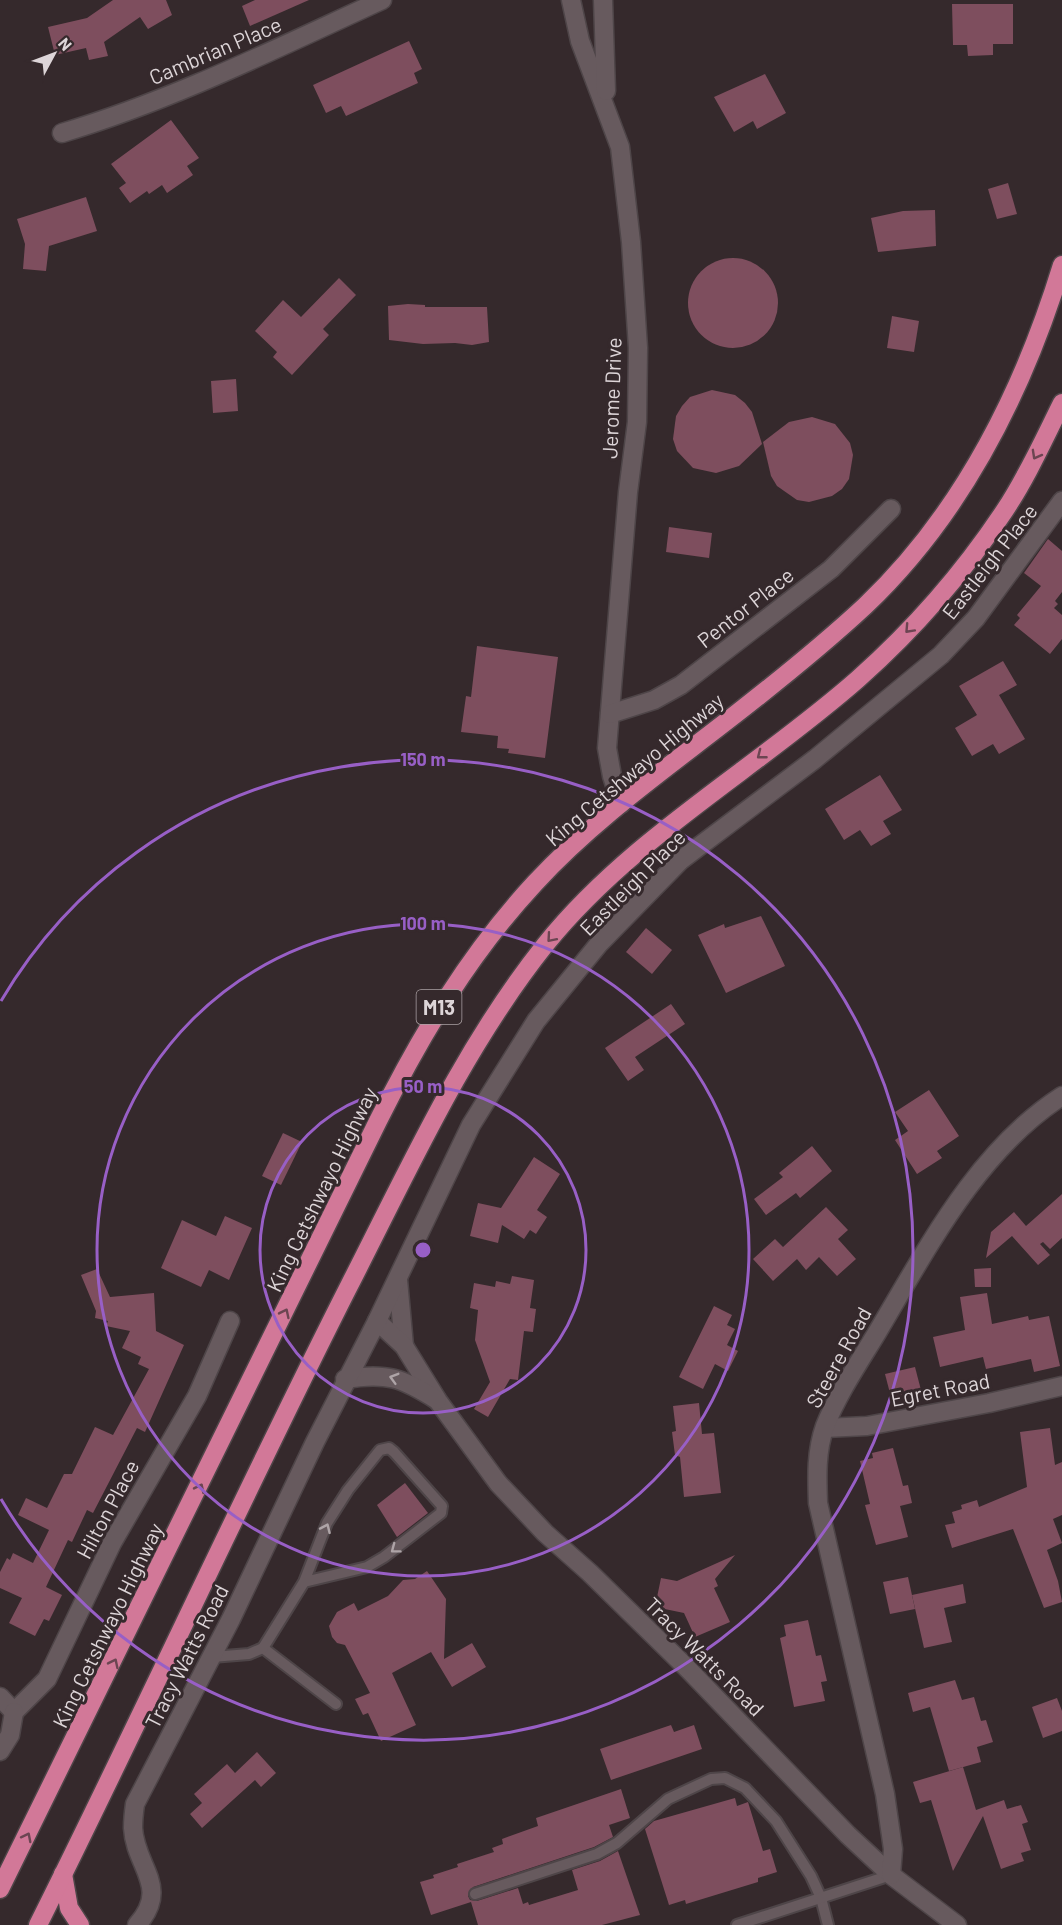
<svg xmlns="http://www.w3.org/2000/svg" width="1062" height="1925" viewBox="0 0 1062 1925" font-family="Barlow,sans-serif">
<rect width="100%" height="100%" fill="#35292c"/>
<!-- building -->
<g fill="#7e4e5e">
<path d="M113,0H166L172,15L148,29L140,17L104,42L108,56L89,60L86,48L55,55L48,27L87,18Z"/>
<path d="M255,0H309L250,26L242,6Z"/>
<path d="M952,4H1013V44H993V55L968,56L967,45H953Z"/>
<path d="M409,41L422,69L414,73L418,83L346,116L341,106L326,113L313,85Z"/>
<path d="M765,74L786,113L757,129L753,121L734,132L714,97Z"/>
<path d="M171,120L199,158L187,166L193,175L167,193L162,185L149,194L147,191L130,203L119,188L126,183L111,164Z"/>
<path d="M1008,183L1017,214L997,219L988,189Z"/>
<path d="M86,197L97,231L49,246L46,271L23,269L25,244L17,219Z"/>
<path d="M935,210L936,246L878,252L871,218L903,211Z"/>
<circle cx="733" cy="303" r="45"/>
<path d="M339,278L356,295L323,329L329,335L292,375L273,357L277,352L255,331L283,300L301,317Z"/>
<path d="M408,304L425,305V307H487L489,342L472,345L455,343L423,344L389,340L388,306Z"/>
<path d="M892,316L919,321L914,352L887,348Z"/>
<path d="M236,379L238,411L213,413L211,381Z"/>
<path d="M712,390L735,395L745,403L752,412L762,444L739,466L716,473L693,468L677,451L673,439L676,416L682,406L690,397Z"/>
<path d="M812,417L835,424L850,443L853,455L849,479L842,489L832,496L809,502L797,500L777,486L771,476L763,442L789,422Z"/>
<path d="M669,527L712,533L709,558L666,552Z"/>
<path d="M1048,539L1062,551V592L1055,601L1058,604L1054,608L1062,615V639L1050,654L1014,625L1020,618L1017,615L1041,586L1024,573Z"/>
<path d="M477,646L558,657L545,758L508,753L509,749L497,748L498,736L461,732L466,696L471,697Z"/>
<path d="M1003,661L1017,685L999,695L1025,739L999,754L993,744L972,756L955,728L977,715L959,686Z"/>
<path d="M880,775L902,810L883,821L891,834L871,846L860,830L844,840L825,809Z"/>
<path d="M761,916L785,966L726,993L698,935L724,924L725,928Z"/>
<path d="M646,928L672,950L652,974L626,952Z"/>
<path d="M671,1004L685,1024L635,1057L644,1070L628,1081L605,1048Z"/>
<path d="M929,1090L959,1136L937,1151L942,1158L917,1174L895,1140L908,1131L895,1112Z"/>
<path d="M283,1133L302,1142L281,1185L262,1176Z"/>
<path d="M812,1146L832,1171L800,1198L796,1193L766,1215L754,1199L783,1177L779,1173Z"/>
<path d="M534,1157L560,1174L537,1210L547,1217L536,1234L530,1230L524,1239L502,1225L498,1243L470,1236L478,1203L501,1208Z"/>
<path d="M1062,1194V1238L1050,1249L1043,1242L1040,1244L1050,1255L1038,1265L1012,1236L986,1258L991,1232L1014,1212L1026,1226Z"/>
<path d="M826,1207L848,1230L838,1239L856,1259L837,1276L819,1257L806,1270L797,1259L773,1281L753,1259L775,1239L783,1247Z"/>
<path d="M225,1216L252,1228L229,1280L209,1270L201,1287L161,1268L182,1220L216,1236Z"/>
<path d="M991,1268V1287H975L974,1269Z"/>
<path d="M97,1269L110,1297L154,1293L156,1331L184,1345L145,1432L137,1428L93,1513L87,1510L72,1542L68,1540L46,1587L62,1595L49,1621L44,1619L35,1636L9,1623L22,1598L0,1588V1572L7,1558L10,1560L13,1553L33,1563L49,1530L18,1515L26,1498L47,1508L64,1474H72L95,1427L113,1435L149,1369L138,1364L141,1357L122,1348L130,1331L106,1326L108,1321L95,1318L96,1311L81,1275Z"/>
<path d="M512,1276L534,1280L530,1308L536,1309L533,1332L524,1331L518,1380L510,1379L488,1417L474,1409L490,1382L475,1340L478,1310L470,1308L474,1283L495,1287L496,1281L510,1284Z"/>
<path d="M987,1293L992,1324L1028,1316L1029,1320L1049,1316L1060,1366L1034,1372L1031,1359L986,1369L983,1357L940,1367L933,1337L965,1330L960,1297Z"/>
<path d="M714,1306L732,1315L727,1325L735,1329L727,1345L738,1351L728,1371L715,1364L703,1389L679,1377Z"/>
<path d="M915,1367L922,1394L892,1401L885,1374Z"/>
<path d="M699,1403L702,1434L714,1433L721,1493L684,1497L680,1457L675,1455L672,1432L676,1431L673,1406Z"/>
<path d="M1050,1428L1055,1465L1062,1462V1515L1053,1519L1062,1543L1047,1550L1058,1581L1062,1602L1044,1608L1013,1529L952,1548L945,1525L955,1523L952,1512L962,1509L961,1505L977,1500L979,1507L1027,1487L1020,1432Z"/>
<path d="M893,1448L903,1486L908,1485L912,1503L900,1506L908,1537L876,1545L865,1505L870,1504L860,1461L873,1458L872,1453Z"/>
<path d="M405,1483L428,1513L397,1537L377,1505Z"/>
<path d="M735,1555L715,1579L718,1586L714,1588L730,1622L695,1637L684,1613L655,1607L661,1578L677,1581Z"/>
<path d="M427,1571L446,1599L444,1659L472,1643L486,1667L452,1687L431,1652L392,1673L416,1725L381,1741L368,1713L363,1715L355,1699L370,1693L345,1645L337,1643L332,1637L329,1626L337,1612L354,1603L358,1611L388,1596L403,1580L415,1579Z"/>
<path d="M908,1577L915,1609L890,1614L883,1582Z"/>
<path d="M963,1584L966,1603L944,1608L952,1642L924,1648L912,1595Z"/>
<path d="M808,1620L816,1656L821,1655L827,1681L821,1682L825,1701L794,1707L780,1638L786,1636L784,1625Z"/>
<path d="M955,1680L962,1700L974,1697L981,1721L986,1720L993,1742L977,1747L981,1762L949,1771L930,1707L913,1712L908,1693Z"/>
<path d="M1057,1698L1062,1711V1731L1043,1738L1032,1707Z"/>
<path d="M671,1725L674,1732L694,1725L702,1749L611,1780L600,1749Z"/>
<path d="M257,1752L276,1773L261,1787L255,1780L202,1828L190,1814L202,1803L194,1794L227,1764L235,1773Z"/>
<path d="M963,1767L976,1810L1004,1800L1007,1809L1021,1805L1028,1822L1022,1824L1031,1850L1021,1853L1024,1861L1001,1869L983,1816L953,1871L931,1800L920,1803L913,1782Z"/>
<path d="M621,1789L630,1818L609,1825L613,1837L594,1847L473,1887L468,1896L470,1900L477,1901L518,1888L523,1904L528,1902L529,1905L578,1890L572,1870L600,1861L618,1851L640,1915L602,1925H478L471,1902L431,1915L420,1882L434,1878L433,1875L458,1867L457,1864L494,1852L492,1848L503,1844L502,1839L538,1826L536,1818Z"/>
<path d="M735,1798L737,1806L748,1802L763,1851L770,1849L777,1872L758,1878V1882L686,1904L685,1900L669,1905L645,1829L654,1821Z"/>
</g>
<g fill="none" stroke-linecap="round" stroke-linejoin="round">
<!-- lane casing -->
<g stroke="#4e4548" stroke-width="14">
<g id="lane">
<path d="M263,1648L336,1704"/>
<path d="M212,1657L249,1654L263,1648L304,1582L327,1523L348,1490L380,1450L389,1448L394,1452L442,1506L441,1513L384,1557L367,1567L304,1582"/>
<path d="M475,1894L597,1854L617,1843L668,1799L711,1779L725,1778L745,1788L776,1821L811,1876L821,1898L828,1925"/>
<path d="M737,1925L891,1875"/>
</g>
</g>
<!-- street casing -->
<g stroke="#4e4548" stroke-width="21">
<g id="street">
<path d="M571,0L580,41L620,147L631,242L638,348L637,422L628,492L607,748L612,776L621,804"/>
<path d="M603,0L606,91"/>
<path d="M62,133C173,100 277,48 382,0"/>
<path d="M610,714L654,700L681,685L831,569L891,509"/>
<path d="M398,1280L404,1346"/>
<path d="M377,1321L404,1346L438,1401L498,1483L545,1533L590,1573L688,1669L848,1835L891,1875L957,1925"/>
<path d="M345,1379C387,1372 402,1378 437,1400"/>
<path d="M825,1428L867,1426L989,1403L1062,1386"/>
<path d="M0,1697L14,1712"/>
<path d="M14,1712L47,1679L112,1543L197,1396L230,1321"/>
<path d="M0,1751L10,1735L14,1712"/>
<path d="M891,1875L893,1849L885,1794L818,1503C817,1477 816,1451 825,1426C838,1393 860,1361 878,1331C928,1247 978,1150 1062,1096"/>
<path d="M137,1925C171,1887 135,1867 133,1828C133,1820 134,1811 135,1804L231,1619L315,1442L377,1321L471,1125L536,1021L598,945L681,860L815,759L941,655L976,618L1062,501"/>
</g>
</g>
<!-- highway casing -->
<g stroke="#4e4548" stroke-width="21">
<g id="highway">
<path d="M63,1874L69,1908L80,1925"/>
<path d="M0,1889L378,1121C421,1035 469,954 535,883C593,820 664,770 732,717C777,682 823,645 865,606C963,513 1023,392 1062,265"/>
<path d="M38,1925C144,1713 242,1497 349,1286C409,1169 463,1048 545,945C631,838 756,769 858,679C913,630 964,572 1005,510C1027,477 1044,439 1062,403"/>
</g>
</g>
<!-- lane -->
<use href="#lane" stroke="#675a5e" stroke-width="10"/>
<!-- street -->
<use href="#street" stroke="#675a5e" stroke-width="18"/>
<!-- highway -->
<use href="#highway" stroke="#d27898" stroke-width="18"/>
</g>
<!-- one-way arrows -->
<defs><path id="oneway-chevron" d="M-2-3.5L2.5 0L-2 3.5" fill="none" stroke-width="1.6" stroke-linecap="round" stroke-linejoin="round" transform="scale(1.5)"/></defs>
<g stroke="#6c4552">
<use href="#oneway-chevron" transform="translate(1036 455) rotate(119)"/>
<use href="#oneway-chevron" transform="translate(909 629) rotate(133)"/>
<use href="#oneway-chevron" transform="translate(761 755) rotate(142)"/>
<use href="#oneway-chevron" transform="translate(551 938) rotate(131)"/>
<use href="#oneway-chevron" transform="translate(285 1313) rotate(-64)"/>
<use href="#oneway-chevron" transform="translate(200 1488) rotate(-64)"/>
<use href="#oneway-chevron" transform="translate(114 1663) rotate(-64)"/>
<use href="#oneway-chevron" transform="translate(27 1837) rotate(-63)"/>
</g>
<g stroke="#aea4a7">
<use href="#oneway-chevron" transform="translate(394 1378) rotate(-164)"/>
<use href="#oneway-chevron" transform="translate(326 1528) rotate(-66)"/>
<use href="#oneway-chevron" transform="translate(395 1549) rotate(143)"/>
</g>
<!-- distance rings -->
<g fill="none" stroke="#985fc6" stroke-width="3">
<circle cx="423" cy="1250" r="163"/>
<circle cx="423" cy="1250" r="326"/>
<path d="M1 1001A490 490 0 1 1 1 1499"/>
</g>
<g text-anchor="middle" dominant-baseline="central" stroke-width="6" stroke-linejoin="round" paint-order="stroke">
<!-- shield labels -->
<rect fill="#35292c" stroke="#aba1a4" stroke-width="1.5" x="416.5" y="990" width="45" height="34" rx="4.5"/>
<g font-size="20" font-weight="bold" fill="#ddd5d8">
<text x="439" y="1007">M13</text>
</g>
<!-- street labels -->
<g font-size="21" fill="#ddd5d8" stroke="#35292c">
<text transform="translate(215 50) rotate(-23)">Cambrian Place</text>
<text transform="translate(611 398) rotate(-88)">Jerome Drive</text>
<text transform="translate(989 561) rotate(-52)">Eastleigh Place</text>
<text transform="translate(745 607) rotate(-38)">Pentor Place</text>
<text transform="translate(634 769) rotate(-40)">King Cetshwayo Highway</text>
<text transform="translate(632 882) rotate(-45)">Eastleigh Place</text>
<text transform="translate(321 1189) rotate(-64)">King Cetshwayo Highway</text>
<text transform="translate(838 1357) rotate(-61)">Steere Road</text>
<text transform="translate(940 1389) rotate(-11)">Egret Road</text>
<text transform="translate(107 1509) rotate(-62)">Hilton Place</text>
<text transform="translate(107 1625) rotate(-64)">King Cetshwayo Highway</text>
<text transform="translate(186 1656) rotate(-63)">Tracy Watts Road</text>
<text transform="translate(705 1656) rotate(45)">Tracy Watts Road</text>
</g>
</g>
<circle cx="423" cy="1250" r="9" fill="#985fc6" stroke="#35292c" stroke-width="3"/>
<g font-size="18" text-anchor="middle" font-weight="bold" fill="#985fc6" stroke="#35292c" stroke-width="6" stroke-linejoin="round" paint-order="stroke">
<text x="423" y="766">150 m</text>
<text x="423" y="930">100 m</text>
<text x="423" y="1093">50 m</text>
</g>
<!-- north arrow -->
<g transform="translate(54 54) rotate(49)" stroke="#35292c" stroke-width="4.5" paint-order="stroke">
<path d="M0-4.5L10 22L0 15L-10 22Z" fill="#ddd5d8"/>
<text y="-9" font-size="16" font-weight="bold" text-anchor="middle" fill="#ddd5d8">N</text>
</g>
</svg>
